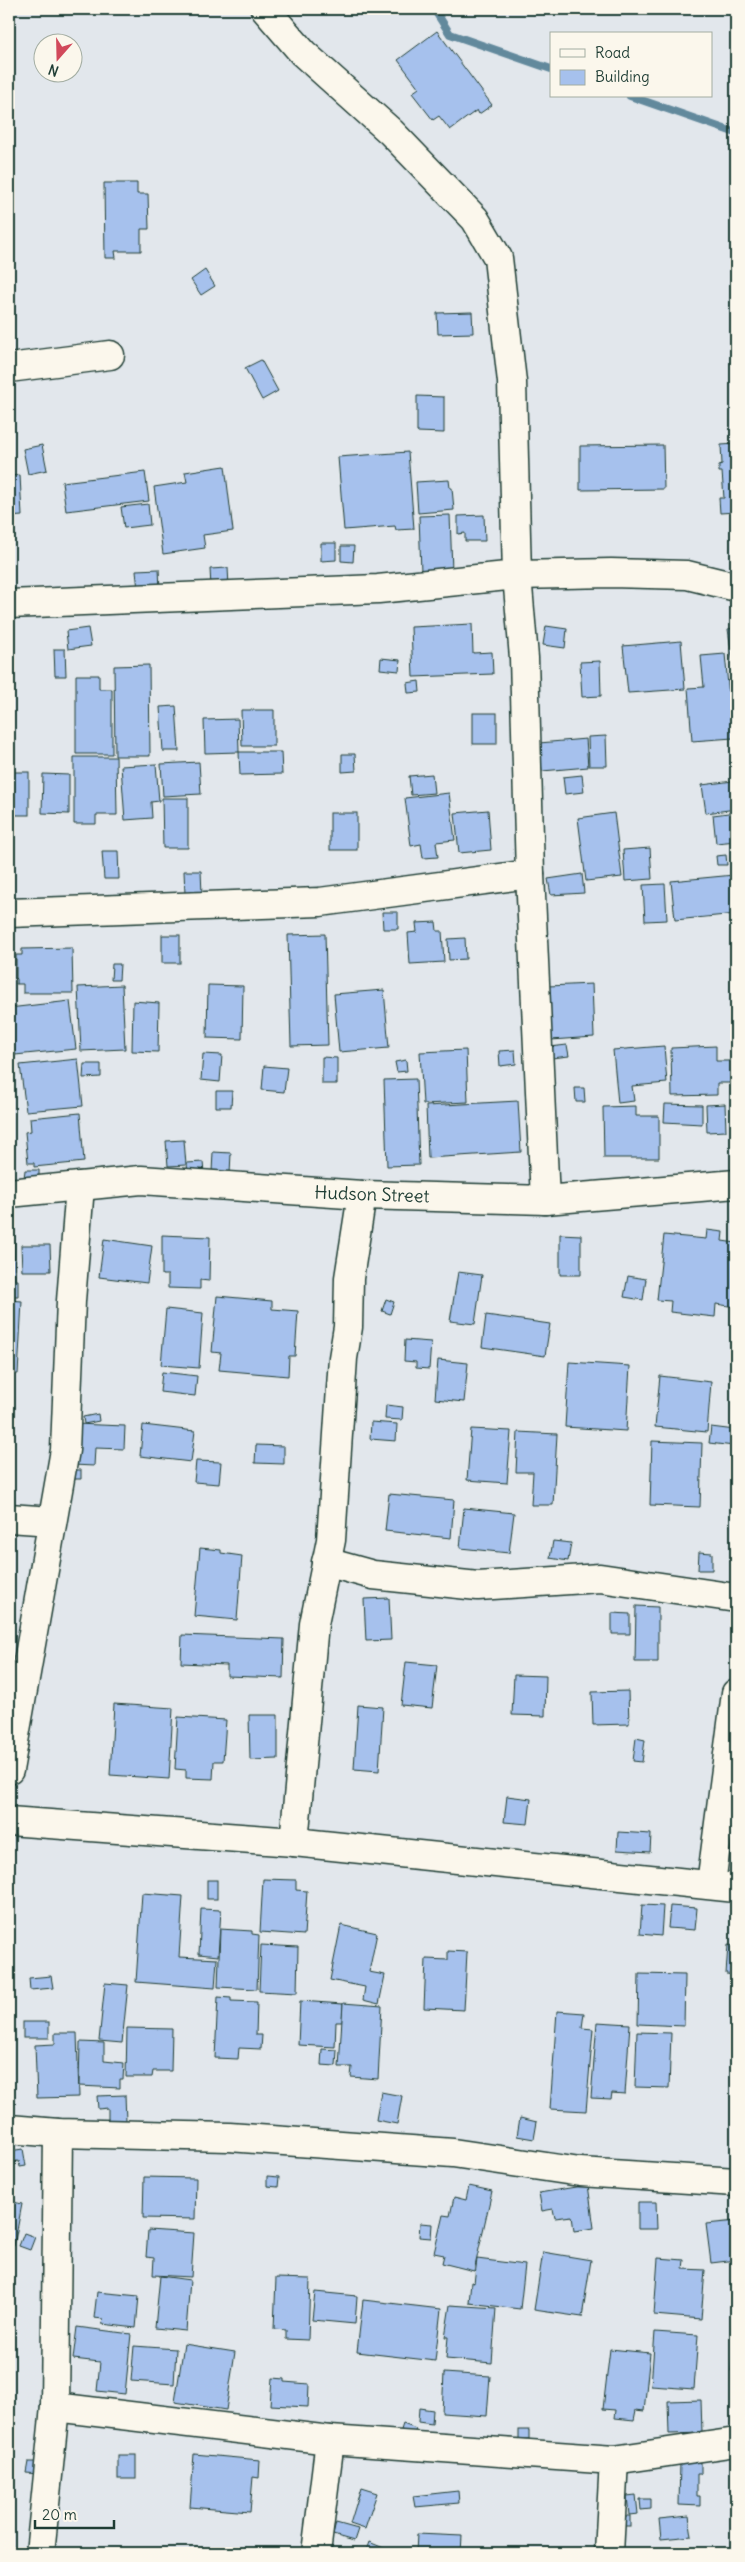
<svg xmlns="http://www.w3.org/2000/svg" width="745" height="2562" viewBox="0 0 745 2562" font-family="Delius,sans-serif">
<rect width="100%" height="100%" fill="#e2e7ec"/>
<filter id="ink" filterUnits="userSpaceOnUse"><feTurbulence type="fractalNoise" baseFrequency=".02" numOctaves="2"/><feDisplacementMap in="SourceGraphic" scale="10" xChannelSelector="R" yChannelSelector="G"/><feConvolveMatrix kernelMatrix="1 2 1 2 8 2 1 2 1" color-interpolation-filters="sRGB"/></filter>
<g filter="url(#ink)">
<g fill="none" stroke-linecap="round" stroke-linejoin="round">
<!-- stream -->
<g stroke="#62899c" stroke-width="8">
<path d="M434,9L450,34L551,69"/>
<path d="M630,96L736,133"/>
</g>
</g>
<!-- building -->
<g fill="#a6c1ed" stroke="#1f3d34">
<path d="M323,9H334L328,14Z"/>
<path d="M437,31L492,105L479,114L477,110L450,130L439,116L433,120L412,93L419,88L398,60Z"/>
<path d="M104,183H137V194H148L149,229H141V251H115L116,258H105Z"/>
<path d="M205,270L215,286L201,295L191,280Z"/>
<path d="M472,312L473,333L438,334L437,313Z"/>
<path d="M261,360L278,391L262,400L245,368Z"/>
<path d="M417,396L444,397V433L417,432Z"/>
<path d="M736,444V512L720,513L719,498H724L722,472H719V465L722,464L721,445Z"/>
<path d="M42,445L47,470L28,474L23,449Z"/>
<path d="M663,445L664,489L580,490V446Z"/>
<path d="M408,452L414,529L396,530L395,526L344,530L338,457Z"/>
<path d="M225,466L233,531L203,535L205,548L163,554L154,487L187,482L185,472Z"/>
<path d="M145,472L149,501L66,511L62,482Z"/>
<path d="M20,475L22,516L9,517V476Z"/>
<path d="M449,480L450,488H452L454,510L418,513L416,482Z"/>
<path d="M148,504L150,525L124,528L121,507Z"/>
<path d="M450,515L452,571L421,572L419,516Z"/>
<path d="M484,515L485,541H465V533L458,534V516Z"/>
<path d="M321,543H336V560L321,561Z"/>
<path d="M341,546H354L353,562L341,561Z"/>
<path d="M228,568L229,586L211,587L210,569Z"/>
<path d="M159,569L160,589L138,590L136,570Z"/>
<path d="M472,624L473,653L492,652L493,674L413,677L411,627Z"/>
<path d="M546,626L567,629L565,648L543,645Z"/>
<path d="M88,628L91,646L68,649L66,631Z"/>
<path d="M736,628V684L728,629Z"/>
<path d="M681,641L685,689L628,693L623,646Z"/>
<path d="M54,649H65L66,676H55Z"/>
<path d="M725,654L733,738L692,741L688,688L704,687L701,656Z"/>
<path d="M381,658L400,660L399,671L380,669Z"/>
<path d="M600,661L601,696L582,697L580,662Z"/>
<path d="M149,665L150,756H115L114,666Z"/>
<path d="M76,675H99V689H112V754H76Z"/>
<path d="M419,681L420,692L408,693L407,683Z"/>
<path d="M176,706L179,751H163L160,707Z"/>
<path d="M241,710H274V746H242Z"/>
<rect x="473" y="713" width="24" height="31"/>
<path d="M238,719L239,752L205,753L204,720Z"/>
<path d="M606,736L607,766H589L588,737Z"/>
<path d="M586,739L588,767L542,771L539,743Z"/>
<path d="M239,752H281L282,774L240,775Z"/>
<path d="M342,754H355L356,771L342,772Z"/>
<path d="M74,757H116L117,815H96V824H74Z"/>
<path d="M199,762L201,794L163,796L161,764Z"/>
<path d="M156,764L159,801L151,802L152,818L125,820L121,766Z"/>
<rect x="9" y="772" width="20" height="43"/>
<path d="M43,774L69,775V814L42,813Z"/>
<path d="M432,774L434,793L411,795L409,776Z"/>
<path d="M582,775L584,792L565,794L563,777Z"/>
<path d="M733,781L736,809L706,813L702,785Z"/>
<path d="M449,793L455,840L436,842L438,857L423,858L421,844L411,846L405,798Z"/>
<path d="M162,798H188V848H163Z"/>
<path d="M488,810L491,850L459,853L455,813Z"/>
<path d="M736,812V841L716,843L713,815Z"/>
<rect x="330" y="813" width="27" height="37"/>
<path d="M614,813L622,877L586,881L578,818Z"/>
<path d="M650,848L652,879L625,881L623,850Z"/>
<path d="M102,851H118L119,879H104Z"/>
<path d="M726,855L727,865H717L716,856Z"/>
<path d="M184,871H201L202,894H185Z"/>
<path d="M582,874L584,893L551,895L548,879Z"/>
<path d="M734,875L736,914L675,920L671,881Z"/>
<path d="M665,884L667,920L645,921L643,885Z"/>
<path d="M382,912H398V929H383Z"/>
<path d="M436,922L437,931H442L444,962L410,964L408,933L417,932L416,923Z"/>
<path d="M325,934L328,1045L291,1046L288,935Z"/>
<rect x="162" y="935" width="18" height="28"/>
<path d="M465,938L466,959L449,960L448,939Z"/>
<path d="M72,948L73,993H23V984H16V955H22V949Z"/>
<path d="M112,964H120L119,980H111Z"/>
<path d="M592,984L594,1037L551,1040L548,986Z"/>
<path d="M122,985L125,1049L81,1051L78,987Z"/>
<path d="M208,985L243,986L242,1039L207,1038Z"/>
<path d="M384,990L389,1048L339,1052L334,994Z"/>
<path d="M70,1001L76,1049L15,1055L9,1008Z"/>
<path d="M133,1001L159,1003L158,1052L132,1051Z"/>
<path d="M567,1045L569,1056L552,1058L550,1047Z"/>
<path d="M664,1046L667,1083L632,1086L634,1101L618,1103L613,1050Z"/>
<path d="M716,1046V1061H732L733,1083H717V1095L672,1096L671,1048Z"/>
<path d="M466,1050L468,1102L423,1104L420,1052Z"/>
<path d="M515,1050L516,1064L500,1066L499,1051Z"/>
<path d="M203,1054L222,1055L220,1082L201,1080Z"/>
<path d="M322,1057L337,1058V1084H322Z"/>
<path d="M78,1059L83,1106L26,1111L20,1065Z"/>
<path d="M406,1060L407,1071L397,1072L395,1062Z"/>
<path d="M84,1064H101V1077L83,1078Z"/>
<path d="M264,1066L287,1068L284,1092L262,1090Z"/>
<path d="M416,1079L419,1165L387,1166L384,1080Z"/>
<path d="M575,1088H584L585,1102H576Z"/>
<path d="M216,1091H232L231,1107H216Z"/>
<path d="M518,1101L521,1152L428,1158L426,1106Z"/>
<path d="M665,1104L702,1105V1124L664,1122Z"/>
<path d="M725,1104L726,1131L707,1132L706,1105Z"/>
<path d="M636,1106V1116H659V1158H604L603,1107Z"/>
<path d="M80,1113L84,1162L34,1167V1163H28L25,1132L31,1131L30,1118Z"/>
<path d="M184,1140L186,1165L168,1166L166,1141Z"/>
<path d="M213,1152L231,1153L230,1173L212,1172Z"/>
<path d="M203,1162L204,1173L188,1175L187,1163Z"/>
<path d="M25,1170H39V1178H24Z"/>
<path d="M707,1230L723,1232L722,1241L736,1243V1307L716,1304L715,1317L670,1312L671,1301L657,1300L664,1235L706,1239Z"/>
<path d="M560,1234L581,1235V1275H560Z"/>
<path d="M162,1235L210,1237L209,1281L200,1280V1289L168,1288V1275H162Z"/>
<path d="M9,1238H14L15,1280H18V1296H9Z"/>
<path d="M104,1239L152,1246L147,1283L99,1277Z"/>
<path d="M21,1245H50L51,1271H22Z"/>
<path d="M458,1272L482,1275L475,1324L450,1321Z"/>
<path d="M628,1276L646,1279L643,1300L624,1297Z"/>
<path d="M217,1296L272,1301V1309L298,1311L295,1356H289L288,1376L219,1370L221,1353L212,1352Z"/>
<path d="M386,1299L394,1302L390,1314L382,1311Z"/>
<path d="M9,1300L22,1301L18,1374H9Z"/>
<path d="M166,1309L203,1313L199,1368L161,1365Z"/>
<path d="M486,1315L550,1324L545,1356L482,1347Z"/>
<path d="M405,1340L431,1342L429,1369L416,1368V1362L404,1361Z"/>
<path d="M438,1360L468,1363L464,1402L435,1399Z"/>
<path d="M569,1362L630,1366L626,1431L565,1427Z"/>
<path d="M162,1372L197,1376L195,1396L160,1392Z"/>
<path d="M660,1376L711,1382L707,1432L655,1427Z"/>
<path d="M386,1405L403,1407L402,1420L385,1419Z"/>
<path d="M98,1414L99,1421L84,1424L83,1417Z"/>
<path d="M371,1422L397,1424L396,1441L370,1439Z"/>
<path d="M75,1424L125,1426L124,1449L95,1448L94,1466L73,1465Z"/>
<path d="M143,1425L195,1431L191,1462L140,1456Z"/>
<path d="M711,1427L735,1430L734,1446L709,1443Z"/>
<path d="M471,1429L511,1431L507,1483L467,1480Z"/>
<path d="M518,1432L557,1434L553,1505H531L533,1472H516Z"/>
<path d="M652,1441L702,1443L700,1507L650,1505Z"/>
<path d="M256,1445L284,1446V1464L255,1463Z"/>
<path d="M196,1461L221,1462L219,1484L194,1482Z"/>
<path d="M72,1470H81V1479H71Z"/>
<path d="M389,1494L454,1500L451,1538L385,1531Z"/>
<path d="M464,1508L514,1513L509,1553L460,1548Z"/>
<path d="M553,1541L571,1543L568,1561L550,1558Z"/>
<path d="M200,1548L221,1550V1553L242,1556L237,1620L194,1616Z"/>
<path d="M699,1552L712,1553V1570H698Z"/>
<path d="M389,1598L391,1640L366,1641L364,1599Z"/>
<path d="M636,1606L658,1607V1662H635Z"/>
<path d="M612,1613L630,1614V1634H612Z"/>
<path d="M182,1635L284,1639L283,1678L227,1676V1665L181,1663Z"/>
<path d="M406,1662L437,1665L432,1708L401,1705Z"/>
<path d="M514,1675L546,1676L545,1716L512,1715Z"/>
<path d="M628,1691L629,1724L593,1725L592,1692Z"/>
<path d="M114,1704L173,1708L169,1779L110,1775Z"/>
<path d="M358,1705L383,1707L379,1771L354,1769Z"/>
<path d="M249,1715H278V1759L250,1760Z"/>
<path d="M178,1717L226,1720L223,1761H214L213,1779L186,1778V1770L175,1769Z"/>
<path d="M636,1738L645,1740L642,1762L633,1761Z"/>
<path d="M507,1796L531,1799L528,1824L504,1822Z"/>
<path d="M618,1832L651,1834L650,1852L617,1850Z"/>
<path d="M263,1879L296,1880V1890L307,1891L304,1935L260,1932Z"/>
<rect x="207" y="1880" width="10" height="19"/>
<path d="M142,1893L183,1896L179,1957L217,1959L215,1988L136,1982Z"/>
<path d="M642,1905L663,1906L661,1936L640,1934Z"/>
<path d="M670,1906L697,1908L695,1930L668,1928Z"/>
<path d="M201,1909L221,1910L218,1956L199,1954Z"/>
<path d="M341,1925L377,1933L369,1972L385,1975L379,2004L363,2000L365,1987L330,1980Z"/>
<path d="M220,1929L252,1931V1934L259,1935L257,1989L218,1987Z"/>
<path d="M261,1945L298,1947L297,1993L259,1991Z"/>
<path d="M728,1945L736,1946V1975L726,1974Z"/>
<path d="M448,1951L467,1952L464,2010L424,2008L426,1959L448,1960Z"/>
<path d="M639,1974L685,1975L684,2026L638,2024Z"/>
<path d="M51,1976L53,1988L30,1990L29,1978Z"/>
<path d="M105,1983L128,1985L122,2043L99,2041Z"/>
<path d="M736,1987V2031L730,2030Z"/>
<path d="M218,1997L231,1998V2001L257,2002L256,2035H262L261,2049L239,2048L238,2059L215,2058Z"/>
<path d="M300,2001L343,2004L342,2022H336L335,2047L298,2045Z"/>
<path d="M343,2003L382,2006L378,2079L351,2077L352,2067H339Z"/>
<path d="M557,2011L584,2013L582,2028L593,2029L586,2111L550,2109Z"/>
<rect x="23" y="2022" width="26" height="16"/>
<path d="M597,2022L630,2024L625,2094L612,2093L611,2099L591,2098Z"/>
<path d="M127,2028L172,2029L171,2071H153L152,2077H126Z"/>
<path d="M637,2032L671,2033L669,2088L635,2087Z"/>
<path d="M55,2033H77L79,2097L37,2098L35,2045L55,2044Z"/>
<path d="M80,2042L104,2043V2061L124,2063L123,2079H120V2088L79,2086Z"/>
<path d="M322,2049L337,2050L336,2066L321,2065Z"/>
<path d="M381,2092L402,2096L397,2124L376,2120Z"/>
<path d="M125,2095L126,2121H108V2108L98,2109L97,2096Z"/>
<path d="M520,2118L537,2122L534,2139L517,2136Z"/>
<path d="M23,2149L26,2166L20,2167L19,2161L9,2162V2151Z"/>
<path d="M267,2176L279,2177L278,2187L267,2186Z"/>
<path d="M144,2177L196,2178L195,2219L143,2218Z"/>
<path d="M588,2185L594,2228L574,2231L572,2216L555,2218L553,2209L542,2211L539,2193Z"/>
<path d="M469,2186L492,2191L474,2271L442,2263L444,2255L434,2253L443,2215L450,2216L454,2197L466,2200Z"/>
<path d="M9,2201L22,2204L14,2246L9,2245Z"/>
<path d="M638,2202H656L657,2229H638Z"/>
<path d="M736,2221V2260L711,2263L706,2224Z"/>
<path d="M420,2223L432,2224L431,2238L419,2237Z"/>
<path d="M148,2230L194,2233L191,2277L153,2275L154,2258L146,2257Z"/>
<path d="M24,2233L35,2237L30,2250L19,2246Z"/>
<path d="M543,2252L591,2260L582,2317L534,2310Z"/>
<path d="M658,2258L684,2260L683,2269L705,2270L701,2319L654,2315Z"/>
<path d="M477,2259L525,2265L520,2309L469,2303L471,2282L474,2283Z"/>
<path d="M160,2276L190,2280L186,2331L155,2328Z"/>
<path d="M276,2278L310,2279L308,2340L286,2339V2330L274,2329Z"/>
<path d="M97,2292L139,2296L136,2328L102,2324L103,2319L94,2318Z"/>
<path d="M315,2292L357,2296L355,2324L312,2320Z"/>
<path d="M363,2300L441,2309L435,2361L357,2352Z"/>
<path d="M450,2305L496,2308L492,2363L446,2359L448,2337H445Z"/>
<path d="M77,2327L131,2334L125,2394L97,2391L100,2362L73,2359Z"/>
<path d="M655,2332L698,2335L694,2389L651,2386Z"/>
<path d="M734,2340H736V2371H731Z"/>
<path d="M184,2344L235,2352L226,2410L175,2402Z"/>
<path d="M134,2346L176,2349L174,2384L131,2381Z"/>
<path d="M610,2349L650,2353L644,2411L636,2410L634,2420L615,2418L616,2410L603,2409Z"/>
<path d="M444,2373L490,2376L487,2416L442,2413Z"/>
<path d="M272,2378L284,2379V2382L309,2384L308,2407L270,2405Z"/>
<path d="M701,2400L702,2433L669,2434L668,2401Z"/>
<path d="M419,2408L433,2410L432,2424L418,2422Z"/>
<path d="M403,2424L416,2429L412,2440L399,2436Z"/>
<rect x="519" y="2430" width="10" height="9"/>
<path d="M194,2454L260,2460L259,2478L253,2477L250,2512L190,2507Z"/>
<rect x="118" y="2455" width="18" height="24"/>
<path d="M28,2462H40V2474L26,2473Z"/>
<path d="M680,2462H701V2474H697V2496H700V2506L679,2505Z"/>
<path d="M361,2488L377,2493L365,2529L350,2524Z"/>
<path d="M458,2491L459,2503L415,2507L413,2496Z"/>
<path d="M636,2495L638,2514L629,2515L627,2496Z"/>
<path d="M640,2499H651V2509L641,2510Z"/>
<rect x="614" y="2516" width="16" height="10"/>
<path d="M689,2516L692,2536L661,2539L659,2519Z"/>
<path d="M336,2523L358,2529L354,2541L333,2535Z"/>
<path d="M417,2534L462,2536L461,2553H416Z"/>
<path d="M369,2542L386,2549L384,2553H365Z"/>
</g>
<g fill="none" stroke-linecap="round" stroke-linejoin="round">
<!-- street casing -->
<g stroke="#1f3d34" stroke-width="31">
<g id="street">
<path d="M265,9L303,53L391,132L475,219L498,258L512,382L517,575L524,658L530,874L545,1200"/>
<path d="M9,368L110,355"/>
<path d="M9,604L378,589L517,575L611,573L687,575L736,587"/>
<path d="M9,913L320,902L530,874"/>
<path d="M9,1193L141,1180L362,1195L545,1200L736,1184"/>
<path d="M9,1518L52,1521"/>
<path d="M326,1562L373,1575L478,1586L600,1578L736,1598"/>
<path d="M9,1770L65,1450L71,1301L80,1186"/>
<path d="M9,1821L294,1842L736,1888"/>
<path d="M294,1842L314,1624L331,1540L343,1358L348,1327L349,1278L362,1195"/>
<path d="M711,1884L736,1693"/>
<path d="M9,2129L58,2133L229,2137L453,2153L580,2172L736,2182"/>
<path d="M55,2407L330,2440L614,2460L736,2442"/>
<path d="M40,2553L55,2407L58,2133"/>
<path d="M316,2553L330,2440"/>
<path d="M609,2553L614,2460"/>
</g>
</g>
<!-- street -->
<use href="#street" stroke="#fbf7ec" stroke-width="28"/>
</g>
</g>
<g text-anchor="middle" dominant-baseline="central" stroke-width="4.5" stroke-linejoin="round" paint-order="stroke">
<!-- street labels -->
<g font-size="18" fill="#1f3d34" stroke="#fbf7ec">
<text transform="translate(372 1194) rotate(2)">Hudson Street</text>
</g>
</g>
<!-- margin -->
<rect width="745" height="2562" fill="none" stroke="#fbf7ec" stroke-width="30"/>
<rect x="15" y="15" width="715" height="2532" fill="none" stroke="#1f3d34" stroke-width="2" filter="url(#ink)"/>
<!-- legend -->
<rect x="550" y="32" width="162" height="65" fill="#fbf7ec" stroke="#a3ada2"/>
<rect x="560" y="49" width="25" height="8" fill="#fbf7ec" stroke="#a3ada2"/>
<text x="595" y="58" font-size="15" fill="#1f3d34">Road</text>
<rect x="560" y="70" width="25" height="15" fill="#a6c1ed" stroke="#a3ada2"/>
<text x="595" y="82" font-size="15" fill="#1f3d34">Building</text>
<!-- north arrow -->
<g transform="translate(58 58) rotate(200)"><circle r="24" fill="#fbf7ec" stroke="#a3ada2"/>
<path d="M0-4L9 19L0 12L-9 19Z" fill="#d1495b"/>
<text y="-8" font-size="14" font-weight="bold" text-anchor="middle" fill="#1f3d34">N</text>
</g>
<!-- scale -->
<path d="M35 2520v8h79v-8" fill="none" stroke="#1f3d34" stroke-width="2.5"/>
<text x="42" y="2520" font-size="15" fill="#1f3d34" stroke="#fbf7ec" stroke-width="4" paint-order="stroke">20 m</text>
</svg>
